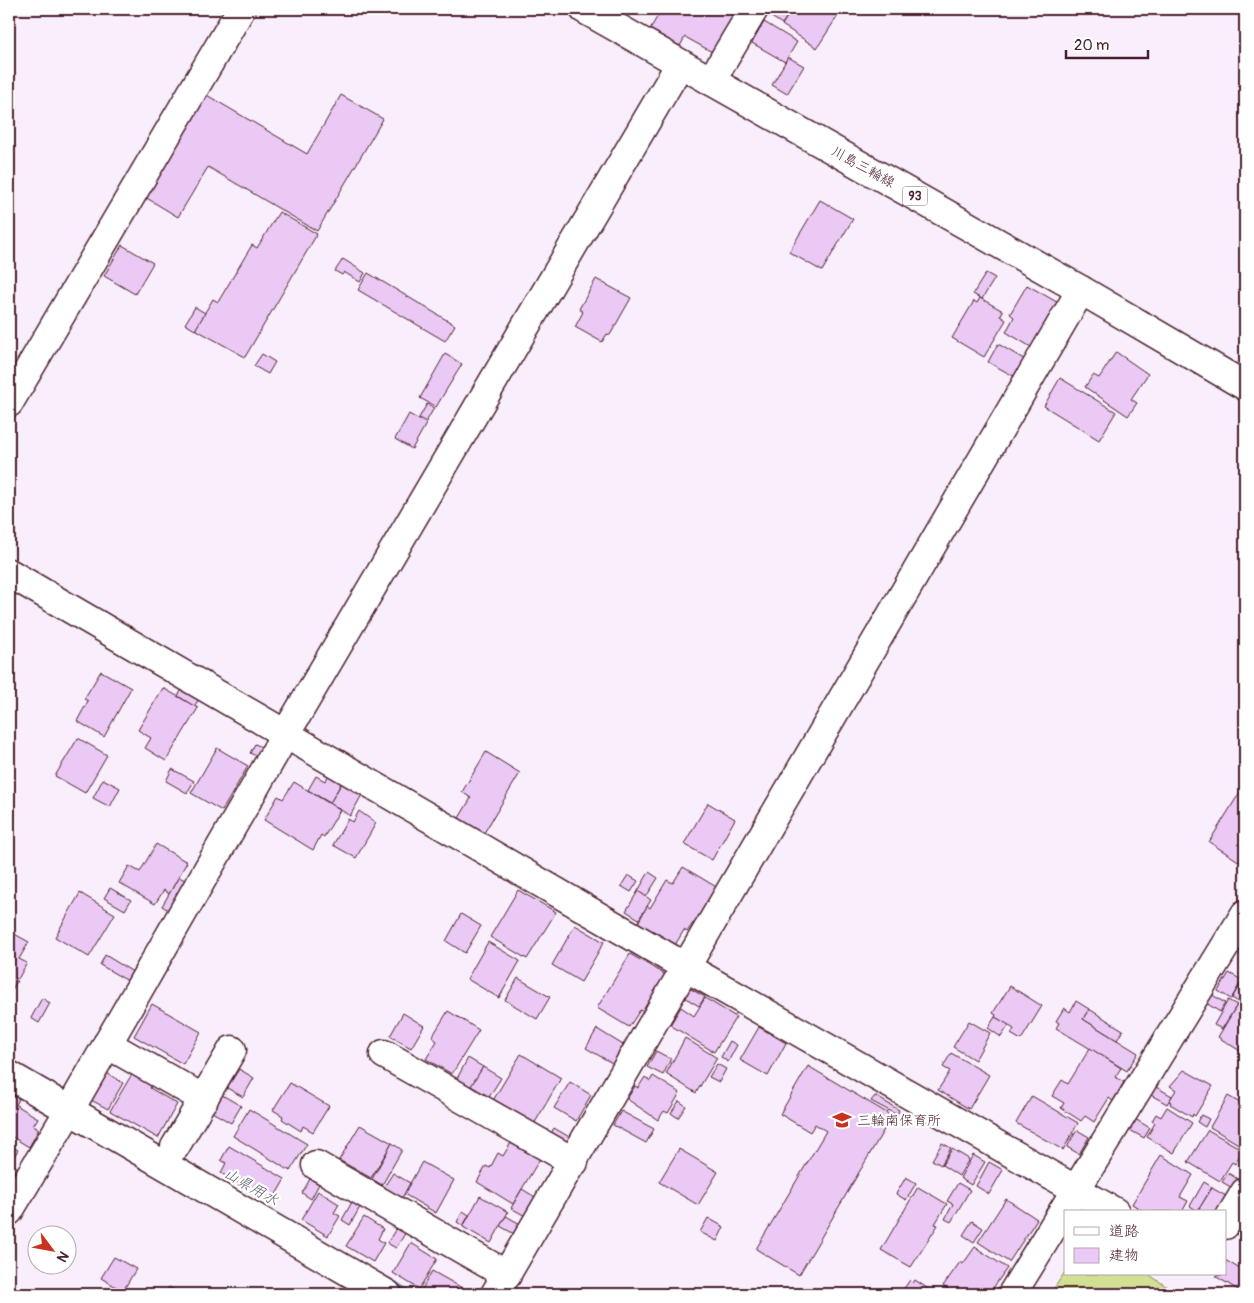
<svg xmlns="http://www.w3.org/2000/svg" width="1254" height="1303" viewBox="0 0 1254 1303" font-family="Pangolin,'Klee One',sans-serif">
<rect width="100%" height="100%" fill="#f9effc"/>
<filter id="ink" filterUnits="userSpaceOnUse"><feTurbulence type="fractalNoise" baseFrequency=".02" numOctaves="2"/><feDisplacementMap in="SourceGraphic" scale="10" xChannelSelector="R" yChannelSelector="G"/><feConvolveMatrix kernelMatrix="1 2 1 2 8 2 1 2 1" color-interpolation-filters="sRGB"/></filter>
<g filter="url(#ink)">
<!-- green -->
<path fill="#d2e094" stroke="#8e8060" d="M1065,1272V1274H1148L1178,1294H1050Z"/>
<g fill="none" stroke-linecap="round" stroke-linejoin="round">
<!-- stream -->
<path stroke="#6c8699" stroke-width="9" d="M391,1284L408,1294"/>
</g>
<!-- building -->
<g fill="#ebc9f5" stroke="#4a1f2b">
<path d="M662,9H672L680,13L682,9H739L714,53L685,37L680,46L650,29Z"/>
<path d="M770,9H779L788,15L782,24L767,14Z"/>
<path d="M792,9H842L817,48L782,25Z"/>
<path d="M764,22L797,42L785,62L752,43Z"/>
<path d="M788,57L804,66L787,94L772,85Z"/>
<path d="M205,94L307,154L341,95L383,119L317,231L208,167L178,217L145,197Z"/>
<path d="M820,200L853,219L822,271L789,252Z"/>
<path d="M279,212L317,234L245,357L195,329L213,299L218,302L252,245L257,248Z"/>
<path d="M122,245L153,263L135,294L104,276Z"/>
<path d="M343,259L365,273L360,282L344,272L342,275L335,271Z"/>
<path d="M368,273L455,325L445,341L358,290Z"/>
<path d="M986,273L995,278L982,299L973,294Z"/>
<path d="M596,279L631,298L610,335L607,334L602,342L575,327L583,312L579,309Z"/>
<path d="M1027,285L1062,305L1036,350L1006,332L1014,317L1010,314Z"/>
<path d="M980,298L1003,311L1000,316L1006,320L984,357L952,338L974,301L977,303Z"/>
<path d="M195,307L205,313L195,330L185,324Z"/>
<path d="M998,344L1029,362L1019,379L988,362Z"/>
<path d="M1116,352L1148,374L1131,399L1137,403L1128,416L1085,387L1093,375L1099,378Z"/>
<path d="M262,354L275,362L268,374L254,366Z"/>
<path d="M445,354L462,364L436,407L420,398Z"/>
<path d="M1060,378L1116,412L1099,440L1044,406Z"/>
<path d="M427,404L434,408L426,422L419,418Z"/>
<path d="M409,414L426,424L412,449L395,439Z"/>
<path d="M101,671L131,688L104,737L77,721L88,701L84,699Z"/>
<path d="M163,688L198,708L166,761L145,748L151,738L138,730Z"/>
<path d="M183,688L200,698L194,706L178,696Z"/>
<path d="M78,738L107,755L85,793L55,776Z"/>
<path d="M255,744L264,748L258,757L250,753Z"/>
<path d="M217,748L248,766L222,811L191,793Z"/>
<path d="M486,752L520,773L484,833L459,818L471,798L462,792Z"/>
<path d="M172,769L194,781L187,793L166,781Z"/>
<path d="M329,775L342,782L330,803L308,790L316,776L325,781Z"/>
<path d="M103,779L120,788L110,807L93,798Z"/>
<path d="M343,781L363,793L350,816L330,803Z"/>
<path d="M294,782L340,810L324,837L321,835L313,850L264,820L278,796L283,799Z"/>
<path d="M1245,784V854L1240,862L1209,842Z"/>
<path d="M708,803L735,819L712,860L684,844Z"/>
<path d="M359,811L376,823L356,858L333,845L348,819L353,822Z"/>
<path d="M156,844L187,862L169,894L164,890L155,904L119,883L129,866L140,872Z"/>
<path d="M683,867L718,888L696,924L693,923L687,932L684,930L675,945L638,923L647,906L650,908L667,880L673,883Z"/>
<path d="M649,872L658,878L646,897L638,891Z"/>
<path d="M628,875L638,881L631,892L621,886Z"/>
<path d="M179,877L187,881L170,911L162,906Z"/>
<path d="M110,888L131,900L125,910L104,898Z"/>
<path d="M518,890L556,912L527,959L490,937Z"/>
<path d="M638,891L651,900L639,919L626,911Z"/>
<path d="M80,893L115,914L89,957L55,937Z"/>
<path d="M461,914L481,926L465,953L446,941Z"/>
<path d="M575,925L604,942L581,982L552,965Z"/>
<path d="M9,931L29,942L19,959L27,963L9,995Z"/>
<path d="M488,942L520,961L499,998L467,979Z"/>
<path d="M630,954L666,975L643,1012L640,1010L629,1027L597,1008Z"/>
<path d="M105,955L133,972L128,981L100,965Z"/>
<path d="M1229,973L1242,980L1231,999L1218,991Z"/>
<path d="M1245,977V1006L1232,998Z"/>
<path d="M518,978L550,997L537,1019L505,1000Z"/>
<path d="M1010,986L1042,1006L1021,1040L1011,1034L1014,1029L995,1017L996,1015L993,1013Z"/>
<path d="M689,988L705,997L699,1006L684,997Z"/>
<path d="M1211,994L1225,1003L1220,1012L1206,1003Z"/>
<path d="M42,998L50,1003L39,1023L31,1018Z"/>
<path d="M705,998L736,1017L714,1052L670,1025L681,1007L694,1016Z"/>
<path d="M1228,1000L1237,1005L1222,1029L1214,1025Z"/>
<path d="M1076,1001L1089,1009L1083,1019L1138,1053L1127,1071L1056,1028L1059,1023L1056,1021L1064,1008L1070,1012Z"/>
<path d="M152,1004L201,1032L183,1064L134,1036Z"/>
<path d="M1237,1005L1245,1010V1054L1218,1037Z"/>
<path d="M1089,1009L1123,1030L1117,1040L1083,1019Z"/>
<path d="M448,1011L479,1030L452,1074L426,1059L437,1041L432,1037Z"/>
<path d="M403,1013L424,1026L411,1048L390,1036Z"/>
<path d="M995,1017L1009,1025L1001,1037L988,1028Z"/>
<path d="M969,1021L990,1033L975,1060L953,1047Z"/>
<path d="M759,1027L786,1043L768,1076L740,1060Z"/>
<path d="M597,1029L628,1048L617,1066L586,1048Z"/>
<path d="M685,1038L717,1058L696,1093L666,1074Z"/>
<path d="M730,1041L737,1045L728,1062L721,1057Z"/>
<path d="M1090,1048L1121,1068L1115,1077L1124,1082L1113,1101L1109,1098L1094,1122L1085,1116L1081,1121L1061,1108L1064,1103L1052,1096L1062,1080L1068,1084Z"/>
<path d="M656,1051L671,1059L663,1075L647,1067Z"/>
<path d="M951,1053L989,1075L969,1109L938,1090L950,1071L943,1067Z"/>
<path d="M521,1054L561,1078L533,1126L492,1102Z"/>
<path d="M468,1058L483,1067L468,1092L454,1084Z"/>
<path d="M717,1064L726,1069L719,1082L709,1077Z"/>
<path d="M808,1066L892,1116L799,1275L756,1249L826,1131L815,1124L810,1132L780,1114Z"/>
<path d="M483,1067L501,1078L489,1097L471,1086Z"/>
<path d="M239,1069L254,1078L243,1097L227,1088Z"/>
<path d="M1184,1070L1213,1086L1195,1116L1193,1114L1192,1117L1170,1104L1171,1102L1169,1101L1176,1090L1170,1086Z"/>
<path d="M107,1073L123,1083L108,1109L91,1100Z"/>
<path d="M132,1074L152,1085L150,1088L177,1104L158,1138L110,1111Z"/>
<path d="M653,1076L680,1093L668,1113L664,1111L658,1120L627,1099L635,1086L638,1088L645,1077L650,1081Z"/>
<path d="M570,1082L591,1095L576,1121L554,1108Z"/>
<path d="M290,1083L329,1106L313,1132L303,1126L301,1131L282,1119L283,1116L273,1110Z"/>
<path d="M1156,1087L1172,1096L1167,1104L1151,1095Z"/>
<path d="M9,1092L19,1099L16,1105L38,1118L33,1126L39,1129L29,1147L9,1135Z"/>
<path d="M222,1095L241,1106L231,1123L212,1112Z"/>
<path d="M875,1096L899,1110L897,1115L871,1101Z"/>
<path d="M1032,1096L1078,1123L1063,1150L1016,1123Z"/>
<path d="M1228,1096L1245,1106V1148L1210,1127Z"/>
<path d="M679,1101L686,1106L678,1118L671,1113Z"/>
<path d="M1167,1107L1192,1123L1174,1153L1147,1137L1155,1123L1152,1121L1156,1114L1161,1117Z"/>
<path d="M249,1109L307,1144L290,1171L233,1136Z"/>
<path d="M621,1111L654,1129L646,1143L613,1125Z"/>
<path d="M1201,1115L1209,1119L1205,1127L1197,1122Z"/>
<path d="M1135,1119L1150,1128L1144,1138L1128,1129Z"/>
<path d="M360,1125L392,1143L371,1178L339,1160Z"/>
<path d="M554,1128L571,1138L566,1147L549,1137Z"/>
<path d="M1077,1130L1089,1137L1079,1154L1067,1147Z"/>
<path d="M1208,1130L1243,1150L1235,1164L1232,1162L1220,1181L1188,1162Z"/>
<path d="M512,1141L541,1157L513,1204L477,1182L486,1166L490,1168L498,1153L503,1156Z"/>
<path d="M392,1143L402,1150L382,1185L372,1179Z"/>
<path d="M942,1143L951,1148L941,1165L932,1160Z"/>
<path d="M9,1145L18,1150L10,1163L17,1167L9,1180Z"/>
<path d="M229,1146L285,1179L271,1203L221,1173L226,1163L221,1160Z"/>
<path d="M679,1149L718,1172L698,1205L659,1182Z"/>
<path d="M952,1149L969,1159L959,1176L942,1165Z"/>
<path d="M973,1155L985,1162L971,1185L960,1178Z"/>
<path d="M1161,1155L1193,1175L1180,1197L1188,1201L1182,1212H1145L1132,1204Z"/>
<path d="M422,1162L454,1180L436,1213L404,1194Z"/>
<path d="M989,1162L1003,1170L989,1194L976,1186Z"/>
<path d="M393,1173L410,1183L402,1198L384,1187Z"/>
<path d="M1228,1173L1241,1181L1236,1190L1222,1182Z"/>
<path d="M906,1177L916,1183L906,1200L896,1194Z"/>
<path d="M310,1179L319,1184L311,1199L302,1193Z"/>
<path d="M1204,1182L1212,1187L1198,1211L1190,1206Z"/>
<path d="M958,1183L970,1190L951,1222L945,1219L953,1204L947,1201Z"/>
<path d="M918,1187L947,1204L935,1224L938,1225L911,1267L881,1250Z"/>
<path d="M1212,1188L1231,1199L1223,1212H1197Z"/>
<path d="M522,1189L540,1200L529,1218L511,1208Z"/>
<path d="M318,1191L339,1204L334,1213L340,1216L328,1236L301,1220Z"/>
<path d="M480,1196L508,1212L491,1243L463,1227Z"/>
<path d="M1006,1199L1037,1219L1009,1262L978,1242Z"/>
<path d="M352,1202L360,1207L350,1225L342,1220Z"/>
<path d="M463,1211L469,1215L463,1226L457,1222Z"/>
<path d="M506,1216L522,1225L516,1235L500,1226Z"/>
<path d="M364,1217L383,1229L378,1239L384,1243L373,1262L346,1246Z"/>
<path d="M708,1218L724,1227L717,1241L700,1232Z"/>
<path d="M972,1221L983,1228L974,1242L963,1235Z"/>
<path d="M397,1227L406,1232L396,1248L387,1243Z"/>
<path d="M411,1243L437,1259L419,1289L393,1273Z"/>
<path d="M975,1247L1007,1268L989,1294H947L950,1291L943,1286L960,1262L963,1264Z"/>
<path d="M114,1257L136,1269L123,1291L101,1278Z"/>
<path d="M1225,1260L1245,1272V1294L1215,1276L1225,1274Z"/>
<path d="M432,1271L473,1294H427L421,1291Z"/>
<path d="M910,1280L913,1283L915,1280L936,1294H900Z"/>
<path d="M169,1287L181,1294H164Z"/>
</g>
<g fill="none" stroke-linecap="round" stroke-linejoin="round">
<!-- minor casing -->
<g stroke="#4a1f2b" stroke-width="31">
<g id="minor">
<path d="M711,81L754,9"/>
<path d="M9,403L241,9"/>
<path d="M9,573L687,968L1115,1212"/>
<path d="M107,1044L204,1099"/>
<path d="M384,1054L574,1162"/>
<path d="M9,1075L387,1294"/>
<path d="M175,1147L232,1050"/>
<path d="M316,1165L507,1275"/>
<path d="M9,1211L70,1109L285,735L680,64"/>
<path d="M1225,1225L1245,1192"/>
<path d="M495,1294L1081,290"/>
<path d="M1012,1294L1245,914"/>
</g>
</g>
<!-- major casing -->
<g stroke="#4a1f2b" stroke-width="31">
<path id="major" d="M584,9L1081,290L1245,386"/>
</g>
<!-- minor -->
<use href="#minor" stroke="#fff" stroke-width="28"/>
<!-- major -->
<use href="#major" stroke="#fff" stroke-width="28"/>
</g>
</g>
<!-- icons -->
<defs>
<g id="school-bare" transform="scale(1.5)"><path d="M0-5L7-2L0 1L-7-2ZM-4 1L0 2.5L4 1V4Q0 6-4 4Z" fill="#c8321e" stroke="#fff" stroke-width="2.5" paint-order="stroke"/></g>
</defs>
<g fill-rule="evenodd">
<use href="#school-bare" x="842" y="1120"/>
</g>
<g text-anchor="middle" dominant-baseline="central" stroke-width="4.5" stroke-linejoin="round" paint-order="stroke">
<!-- shield labels -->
<rect fill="#fff" stroke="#80626b" stroke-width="1" x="902.5" y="186.5" width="25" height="19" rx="4"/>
<g font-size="12" font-weight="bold" fill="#4a1f2b">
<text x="915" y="196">93</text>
</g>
<!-- street labels -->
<g font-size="14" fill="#4a1f2b" stroke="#fff">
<text transform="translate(863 167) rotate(29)">川島三輪線</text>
</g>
<!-- poi labels -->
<g font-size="14" fill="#4a1f2b" stroke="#fff" text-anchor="start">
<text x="857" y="1120">三輪南保育所</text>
</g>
<!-- water labels -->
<g font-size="15" font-style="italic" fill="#5e5b6b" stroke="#fff">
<text transform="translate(251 1187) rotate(30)">山県用水</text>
</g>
</g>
<!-- margin -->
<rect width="1254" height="1303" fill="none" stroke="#fff" stroke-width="30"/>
<rect x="15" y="15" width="1224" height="1273" fill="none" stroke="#4a1f2b" stroke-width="2" filter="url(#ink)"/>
<!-- legend -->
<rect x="1064" y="1210" width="162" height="65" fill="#ffffff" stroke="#b7a5aa"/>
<rect x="1074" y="1227" width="25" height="8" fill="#ffffff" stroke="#b7a5aa"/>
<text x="1109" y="1236" font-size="15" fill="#4a1f2b">道路</text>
<rect x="1074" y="1248" width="25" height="15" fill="#ebc9f5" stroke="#b7a5aa"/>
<text x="1109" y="1260" font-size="15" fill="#4a1f2b">建物</text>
<!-- north arrow -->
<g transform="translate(52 1250) rotate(122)"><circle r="24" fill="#ffffff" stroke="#b7a5aa"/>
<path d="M0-4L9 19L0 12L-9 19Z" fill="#c8321e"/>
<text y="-8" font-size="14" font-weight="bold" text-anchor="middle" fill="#4a1f2b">N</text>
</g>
<!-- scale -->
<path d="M1066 50v8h82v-8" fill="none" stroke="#4a1f2b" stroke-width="2.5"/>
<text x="1074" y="50" font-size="15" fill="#4a1f2b" stroke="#ffffff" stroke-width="4" paint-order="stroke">20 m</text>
</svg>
